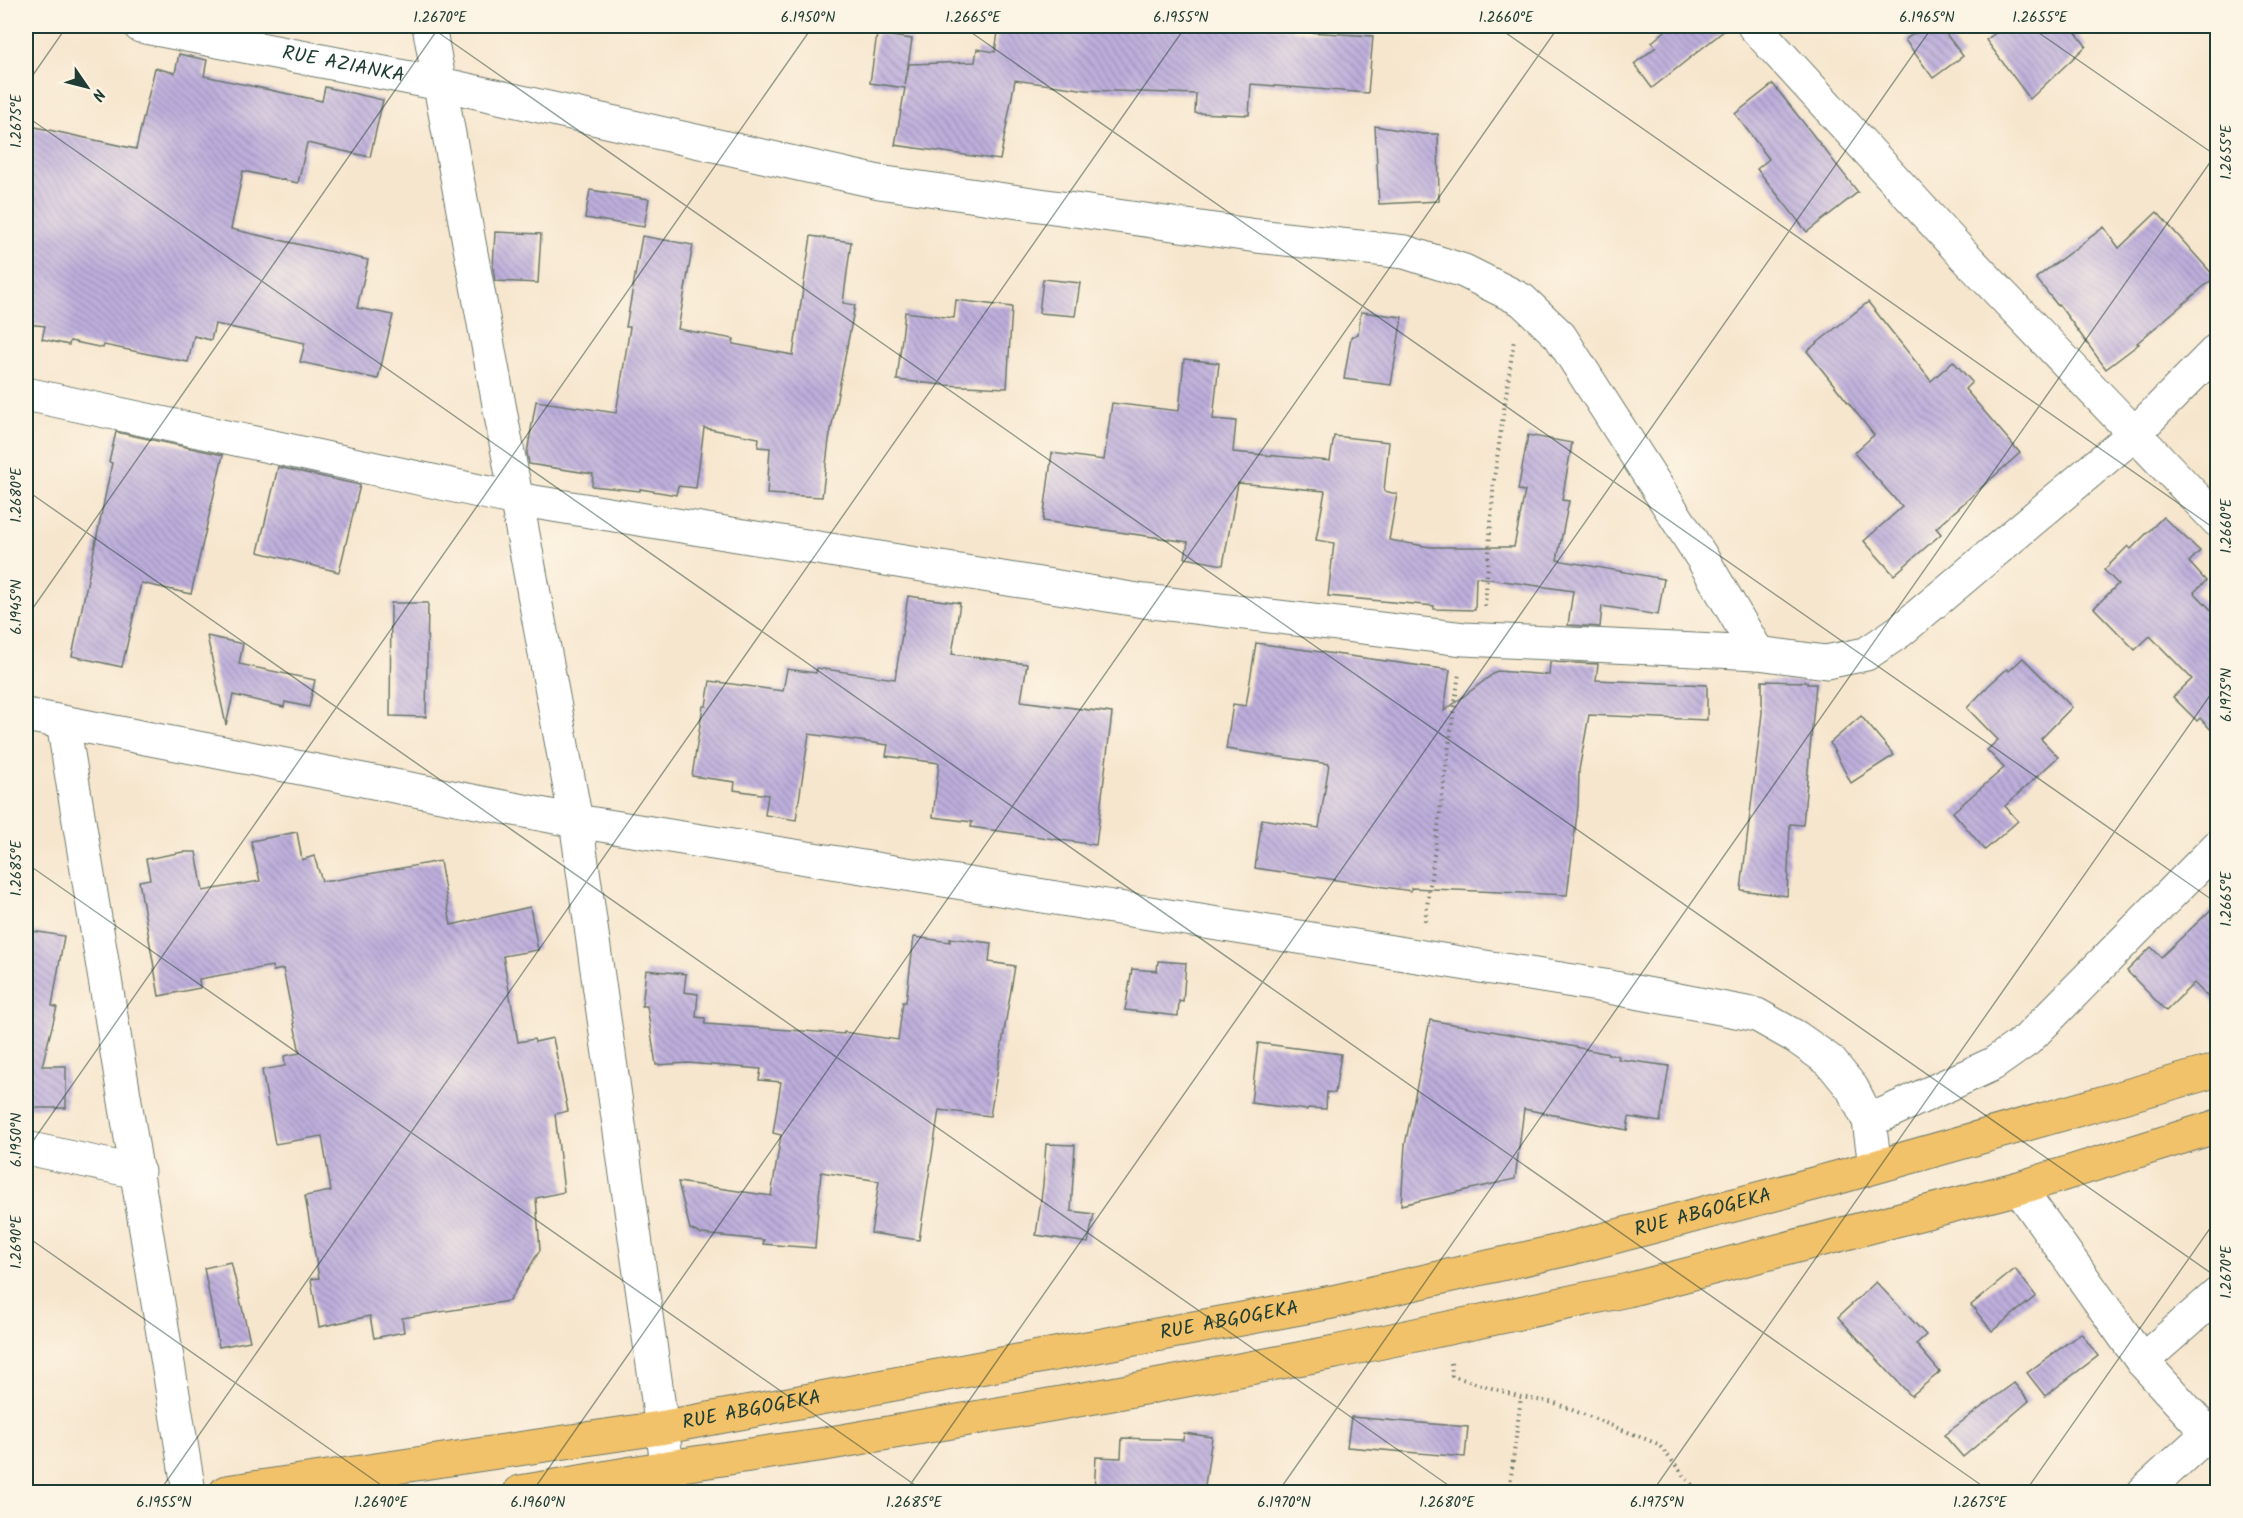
<svg xmlns="http://www.w3.org/2000/svg" width="2243" height="1518" viewBox="0 0 2243 1518" font-family="Kalam,sans-serif">
<defs>
<pattern id="building-back-hatch" width="6" height="6" patternUnits="userSpaceOnUse" patternTransform="scale(1.5)"><rect width="6" height="6" fill="#bdaedc"/><path d="M-1 5l2 2M0 0l6 6M5-1l2 2" fill="none" stroke="#998fb3"/></pattern>
</defs>
<rect width="100%" height="100%" fill="#fcf5e5"/>
<filter id="ink" filterUnits="userSpaceOnUse"><feTurbulence type="fractalNoise" baseFrequency=".0167" numOctaves="2"/><feDisplacementMap in="SourceGraphic" scale="12" xChannelSelector="R" yChannelSelector="G"/><feConvolveMatrix kernelMatrix="1 2 1 2 8 2 1 2 1" color-interpolation-filters="sRGB"/></filter>
<filter id="wash" filterUnits="userSpaceOnUse"><feTurbulence type="fractalNoise" baseFrequency=".008" numOctaves="4" result="noise"/><feDisplacementMap in="SourceGraphic" scale="24" xChannelSelector="R" yChannelSelector="G"/><feGaussianBlur stdDeviation="1.35" result="paint"/><feColorMatrix in="noise" values="0 0 0 0 0 0 0 0 0 0 0 0 0 0 0 0 0 1.4 0 .05"/><feComposite in="paint" operator="in"/></filter>
<g filter="url(#wash)">
<rect width="100%" height="100%" fill="#f7e6ce"/>
<g id="blocks">
<!-- building -->
<g fill="url(#building-back-hatch)">
<path d="M999,26H1254L1293,28L1292,31L1373,36L1368,93L1251,84L1249,115L1195,113L1196,94L1087,90L1015,80L1000,160L895,145L905,88L870,83L877,34L912,39L905,85L909,64L975,62L977,49L995,52Z"/>
<path d="M1671,26H1730L1652,88L1634,64L1656,47L1652,42Z"/>
<path d="M1924,26H1940L1963,56L1933,78L1905,40Z"/>
<path d="M2005,26H2071L2086,46L2030,99L1986,40Z"/>
<path d="M179,54L207,60L204,76L322,101L325,87L383,100L370,157L307,143L298,183L243,171L231,229L368,260L357,308L393,315L378,379L300,362L305,343L215,324L211,340L194,336L188,362L104,345L103,348L70,341L69,345L42,339L45,326L26,324V125L136,149L155,68L175,73Z"/>
<path d="M1773,84L1858,192L1807,232L1757,169L1769,159L1735,114Z"/>
<path d="M1375,126L1423,134H1438L1439,201L1379,204Z"/>
<path d="M590,190L649,199L644,227L585,218Z"/>
<path d="M2157,212L2215,277L2137,343L2139,344L2106,369L2059,305L2058,306L2036,278L2104,227L2119,248Z"/>
<path d="M495,232L541,234L538,283L495,281L493,268Z"/>
<path d="M642,236L693,245L678,329L734,339L733,344L793,355L811,236L851,242L843,303L855,305L829,440L822,497L767,494L770,448L758,447L759,438L704,428L696,488L678,486L676,495L640,489V491L592,486L593,474L529,464L527,453L536,401L616,413L630,327H626Z"/>
<path d="M1043,279L1080,283L1075,316L1039,313Z"/>
<path d="M956,300L1012,307L1007,388L944,385L897,380L905,312L954,318Z"/>
<path d="M1868,302L1931,381L1953,361L1972,382L1965,389L2020,453L1936,528L1941,534L1894,575L1864,541L1902,507L1854,453L1874,435L1807,351Z"/>
<path d="M1361,312L1402,317L1391,385L1344,379L1351,337L1358,334Z"/>
<path d="M1184,359L1219,363L1213,419L1236,421L1233,452L1330,461L1334,436L1389,442L1384,491L1397,494L1389,540L1430,547H1514L1525,491L1518,490L1528,435L1572,443L1562,500L1569,501L1557,560L1664,579L1658,615L1602,606L1600,627L1568,625L1573,591L1476,577L1475,610L1434,609V606L1328,596L1334,543L1316,540L1325,491L1238,483L1223,565L1185,558L1188,542L1043,521L1052,453L1104,460L1112,403L1179,411Z"/>
<path d="M116,432L223,455L191,594L141,583L122,667L72,656L112,463L109,462Z"/>
<path d="M278,467L360,485L339,572L258,552Z"/>
<path d="M2163,517L2200,551L2189,562L2206,581L2194,592L2217,616V736L2200,718L2197,721L2173,697L2192,679L2150,636L2135,650L2094,608L2118,584L2104,570L2128,546L2131,549Z"/>
<path d="M908,596L960,603L952,654L1027,664L1021,701L1112,713L1096,845L971,827L972,822L933,817L939,763L886,756L888,745L809,734L796,820L765,815L768,795L734,790L735,782L692,776L703,706H706L710,681L783,691L787,669L816,673L817,668L895,679Z"/>
<path d="M391,603H428L426,717L390,716Z"/>
<path d="M207,636L243,644L239,664L315,680L309,707L285,702L284,707L233,695L226,725Z"/>
<path d="M1256,643L1450,670L1444,711L1497,671L1549,675L1550,662L1598,664L1596,680L1707,685V720L1589,715L1579,770L1578,806L1567,895L1411,888V891L1255,868L1262,819L1319,828L1329,764L1226,749L1233,704L1246,706Z"/>
<path d="M2023,658L2072,707L2041,739L2058,757L2005,806L2018,821L1985,850L1953,812L2004,768L1987,750L1998,740L1967,708L1989,685L2007,669L2009,671Z"/>
<path d="M1762,681L1807,682V684H1816L1803,825L1790,824L1787,896L1741,890L1762,713Z"/>
<path d="M1861,716L1894,755L1851,783L1830,743Z"/>
<path d="M297,832L302,860L314,856L322,881H330L440,861L451,925L530,907L538,950L503,956L518,1042L534,1039L535,1042L553,1038L568,1111L555,1114L564,1192L536,1198L540,1250L509,1301L402,1318L404,1332L374,1338L370,1316L319,1327L311,1279L319,1278L305,1196L331,1191L322,1136L275,1144L262,1070L285,1066L284,1056L300,1053L283,969L273,971L272,966L199,979L200,988L159,996L139,881L150,879L146,859L183,852H196L203,891L260,881L251,841Z"/>
<path d="M2217,904V1006L2194,983L2166,1011L2127,971L2151,947L2161,957Z"/>
<path d="M26,930L64,936L52,1006L57,1007L42,1066H66V1108H26Z"/>
<path d="M914,937L950,942V938L991,943L989,962L1015,966L990,1116L939,1110L919,1240L871,1233L879,1181L821,1172L815,1248L763,1244L764,1240L701,1234L690,1229L678,1182L771,1196L781,1135L773,1133L781,1082L759,1080L761,1069L688,1063L656,1065L647,1006H642L646,970L686,974L684,992L698,994L696,1017L705,1018V1024L844,1034V1032L898,1040L903,1002H906Z"/>
<path d="M1158,961L1186,963L1183,1002L1179,1001L1178,1016L1125,1010L1132,969L1157,971Z"/>
<path d="M1430,1020L1536,1039L1619,1056L1618,1059L1669,1066L1660,1122L1629,1117L1627,1130L1524,1109L1515,1179L1401,1205L1405,1145Z"/>
<path d="M1258,1043L1341,1054L1335,1093L1327,1092L1326,1109L1308,1108L1307,1110L1251,1103Z"/>
<path d="M1046,1144L1075,1145L1071,1211L1094,1214L1088,1243L1036,1235L1043,1185Z"/>
<path d="M231,1262L250,1341L219,1347L204,1268Z"/>
<path d="M2015,1269L2036,1296L1992,1331L1971,1305Z"/>
<path d="M1876,1282L1926,1335L1916,1344L1940,1372L1911,1396L1838,1317Z"/>
<path d="M2081,1333L2098,1356L2045,1396L2027,1373Z"/>
<path d="M2014,1383L2029,1401L1963,1457L1944,1435Z"/>
<path d="M1351,1417L1468,1427L1465,1457L1347,1447Z"/>
<path d="M1184,1433L1212,1437L1204,1492H1094L1096,1457L1121,1458L1122,1438L1183,1440Z"/>
</g>
</g>
</g>
<g filter="url(#ink)">
<use href="#blocks" fill-opacity="0" stroke="#6b786a" stroke-width="1.5"/>
<g fill="none" stroke-linecap="round" stroke-linejoin="round">
<!-- minor casing -->
<g stroke="#6b786a" stroke-width="35">
<g id="minor">
<path id="s1" d="M140,26L441,84L879,182L1257,236L1405,252L1464,271L1522,300L1560,336L1701,556L1758,653"/>
<path d="M429,26L576,821L671,1492"/>
<path d="M1754,26L1961,252L2218,521"/>
<path d="M26,394L516,499L1144,601L1464,639L1758,653L1826,662L1866,654L1900,631L2133,435L2218,349"/>
<path d="M26,715L576,821L1604,986L1757,1015L1796,1037L1830,1061L1852,1088L1869,1121L1875,1166"/>
<path d="M63,723L189,1492"/>
<path d="M1869,1121L1993,1064L2027,1040L2218,846"/>
<path d="M26,1148L138,1172"/>
<path d="M2019,1188L2142,1361L2204,1429L2203,1438L2144,1492"/>
<path d="M2142,1361L2218,1294"/>
</g>
</g>
<!-- primary casing -->
<g stroke="#6b786a" stroke-width="35">
<g id="primary">
<path id="s2" d="M226,1492L660,1428L1332,1302L1568,1249L1836,1178L2218,1070"/>
<path d="M520,1492L668,1467L825,1444L1112,1394L1335,1352L1628,1290L2019,1188L2218,1126"/>
</g>
</g>
<!-- path -->
<g stroke="#6b786a" stroke-width="4" stroke-dasharray="1.5 4.5" stroke-linecap="butt">
<path d="M1485,606L1494,479L1514,340"/>
<path d="M1425,921L1459,673"/>
<path d="M1451,1363L1452,1376L1521,1397L1555,1403L1658,1444L1698,1492"/>
<path d="M1509,1492L1521,1397"/>
</g>
<!-- minor -->
<use href="#minor" stroke="#fff" stroke-width="33"/>
<!-- primary -->
<use href="#primary" stroke="#f2c26a" stroke-width="33"/>
</g>
</g>
<!-- ticks -->
<path fill="none" stroke="#1f3d34" stroke-width="1.5" stroke-opacity="0.45" d="M429,26L2218,1278M962,26L2218,904M1496,26L2218,531M2029,26L2218,157M26,85L67,26M26,116L1991,1492M26,490L1458,1492M26,618L440,26M26,863L925,1492M26,1151L813,26M26,1236L391,1492M159,1492L1186,26M532,1492L1559,26M905,1492L1933,26M1278,1492L2218,151M1652,1492L2218,684M2025,1492L2218,1217"/>
<g text-anchor="middle" dominant-baseline="central" stroke-width="6" stroke-linejoin="round" paint-order="stroke">
<!-- street labels -->
<g font-size="20" fill="#1f3d34" stroke="#fcf5e5">
<text stroke="none"><textPath href="#s1" startOffset="207">RUE AZIANKA</textPath></text>
<text stroke="none"><textPath href="#s2" startOffset="1504">RUE ABGOGEKA</textPath></text>
<text stroke="none"><textPath href="#s2" startOffset="1018">RUE ABGOGEKA</textPath></text>
<text stroke="none"><textPath href="#s2" startOffset="532">RUE ABGOGEKA</textPath></text>
</g>
</g>
<!-- margin -->
<rect width="2243" height="1518" fill="none" stroke="#fcf5e5" stroke-width="66"/>
<!-- north arrow -->
<g transform="translate(87 87) rotate(125)" stroke="#fcf5e5" stroke-width="4.5" paint-order="stroke">
<path d="M0-4.5L10 22L0 15L-10 22Z" fill="#1f3d34"/>
<text y="-9" font-size="16" font-weight="bold" text-anchor="middle" fill="#1f3d34">N</text>
</g>
<rect x="33" y="33" width="2177" height="1452" fill="none" stroke="#1f3d34" stroke-width="2"/>
<g font-size="15" text-anchor="middle" fill="#1f3d34">
<text x="440" y="22">1.2670°E</text>
<text x="808" y="22">6.1950°N</text>
<text x="973" y="22">1.2665°E</text>
<text x="1181" y="22">6.1955°N</text>
<text x="1506" y="22">1.2660°E</text>
<text x="1927" y="22">6.1965°N</text>
<text x="2040" y="22">1.2655°E</text>
<text transform="translate(16 121) rotate(-90)" y="5">1.2675°E</text>
<text transform="translate(2226 152) rotate(-90)" y="5">1.2655°E</text>
<text transform="translate(16 495) rotate(-90)" y="5">1.2680°E</text>
<text transform="translate(2226 526) rotate(-90)" y="5">1.2660°E</text>
<text transform="translate(16 607) rotate(-90)" y="5">6.1945°N</text>
<text transform="translate(2226 695) rotate(-90)" y="5">6.1975°N</text>
<text transform="translate(16 868) rotate(-90)" y="5">1.2685°E</text>
<text transform="translate(2226 899) rotate(-90)" y="5">1.2665°E</text>
<text transform="translate(16 1140) rotate(-90)" y="5">6.1950°N</text>
<text transform="translate(16 1242) rotate(-90)" y="5">1.2690°E</text>
<text transform="translate(2226 1272) rotate(-90)" y="5">1.2670°E</text>
<text x="164" y="1507">6.1955°N</text>
<text x="381" y="1507">1.2690°E</text>
<text x="538" y="1507">6.1960°N</text>
<text x="914" y="1507">1.2685°E</text>
<text x="1284" y="1507">6.1970°N</text>
<text x="1447" y="1507">1.2680°E</text>
<text x="1657" y="1507">6.1975°N</text>
<text x="1980" y="1507">1.2675°E</text>
</g>
</svg>
